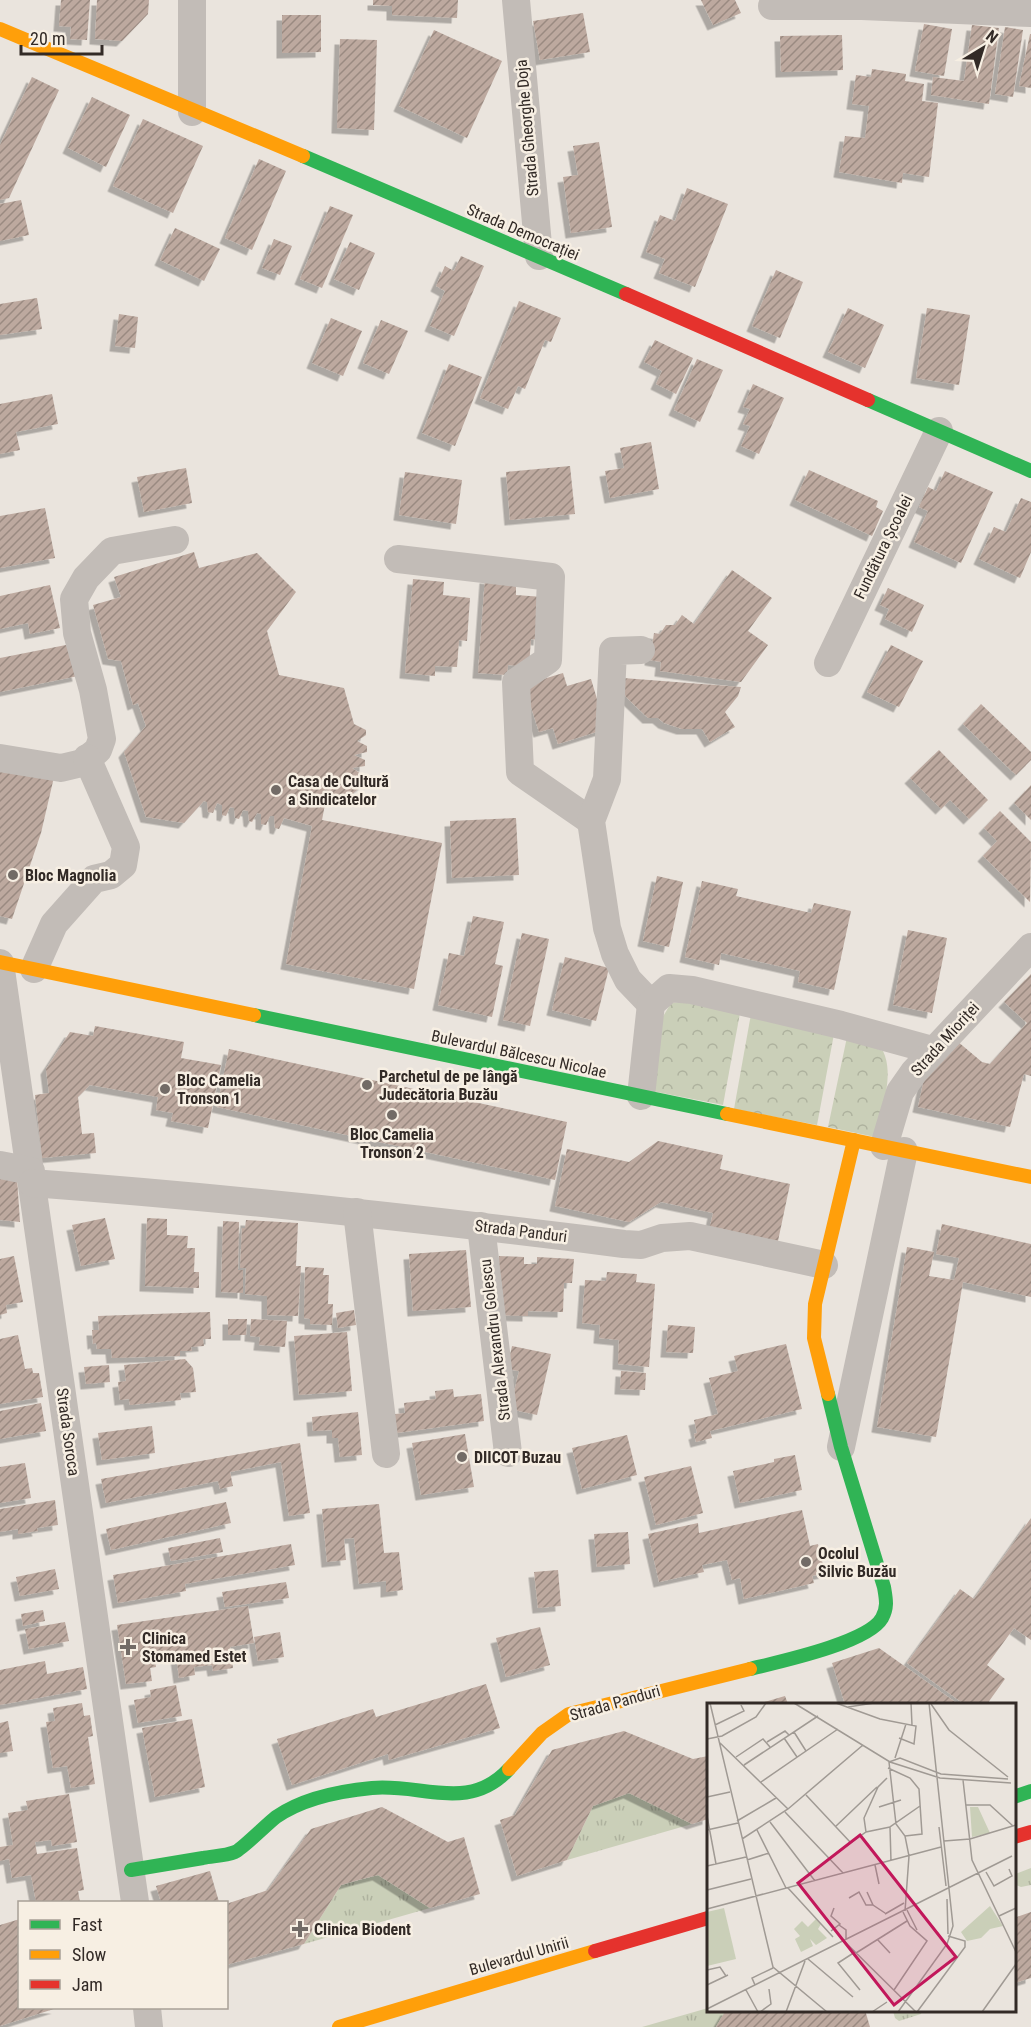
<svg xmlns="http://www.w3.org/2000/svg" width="1031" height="2027" viewBox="0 0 1031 2027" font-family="'Roboto Condensed',sans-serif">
<defs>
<pattern id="grass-tufts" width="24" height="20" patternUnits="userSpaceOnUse" patternTransform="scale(1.5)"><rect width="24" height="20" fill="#cacfb8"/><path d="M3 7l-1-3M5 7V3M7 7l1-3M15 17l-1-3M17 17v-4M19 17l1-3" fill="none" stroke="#aeb29e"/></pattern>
<pattern id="forest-crowns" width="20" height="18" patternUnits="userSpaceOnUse" patternTransform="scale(1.5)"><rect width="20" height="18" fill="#cacfb8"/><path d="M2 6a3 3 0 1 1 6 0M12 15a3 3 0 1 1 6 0" fill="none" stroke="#aeb29e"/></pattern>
<pattern id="building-hatch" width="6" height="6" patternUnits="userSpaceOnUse" patternTransform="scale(1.5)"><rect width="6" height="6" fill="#bda99f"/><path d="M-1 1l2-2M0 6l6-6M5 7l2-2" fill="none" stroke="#9a8a81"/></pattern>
<filter id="shadow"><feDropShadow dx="-5.5" dy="5.5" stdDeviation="0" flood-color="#0004"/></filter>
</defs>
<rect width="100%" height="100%" fill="#eae4dd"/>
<!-- grass -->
<g fill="url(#grass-tufts)">
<path d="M629,1793L692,1824L567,1860L593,1806Z"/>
<path d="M1031,1868V1885L1021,1887L1016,1885L1015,1874Z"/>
<path d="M378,1875L430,1908L304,1944L341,1885Z"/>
<path d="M708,2008V2010L726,2011L716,2027H642Z"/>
<path d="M893,2011L922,2010V2011L921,2014L899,2021L895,2018Z"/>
</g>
<!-- forest -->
<g fill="url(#forest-crowns)">
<path d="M687,1001L740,1013L723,1105L647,1090L661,1020L671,1003Z"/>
<path d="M751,1014L834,1034L817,1125L734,1109Z"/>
<path d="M847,1037L883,1051C895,1076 881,1111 875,1137L828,1127Z"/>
</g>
<!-- building -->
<g fill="url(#building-hatch)" filter="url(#shadow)">
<path d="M61,0H90L87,40L70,39L71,27L59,26Z"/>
<path d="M97,0H149L148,14L122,41L95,39Z"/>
<path d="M373,0H458L457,18L392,15V6L373,5Z"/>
<path d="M701,0H735L741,13L713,25Z"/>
<path d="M583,13L590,52L540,60L533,21Z"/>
<path d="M282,15H321V52L282,53Z"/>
<path d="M924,24L952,29L944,76L915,71Z"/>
<path d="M972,25L999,28L989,104L931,95L933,77L964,81Z"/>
<path d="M1005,27L1023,30L1013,97L995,94Z"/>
<path d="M434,30L502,61L467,138L399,106Z"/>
<path d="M1030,34H1031V88L1019,86Z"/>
<path d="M842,35L843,70L781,72L780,36Z"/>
<path d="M340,39L377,40L374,130L337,128Z"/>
<path d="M872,69L906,74L905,81L924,84L922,101L938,103L929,177L903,173L902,183L839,172L845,136L865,138L869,106L852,104L856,75L871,77Z"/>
<path d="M32,77L59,90L9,198L0,200V145Z"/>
<path d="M92,97L130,115L106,167L68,148Z"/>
<path d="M143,119L203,146L173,213L113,186Z"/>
<path d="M599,142L612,227L571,233L563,177L578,175L573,146Z"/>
<path d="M259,159L286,171L252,250L225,238Z"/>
<path d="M687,188L728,204L695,287L659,273L665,259L646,252L660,215L675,221Z"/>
<path d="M21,200L29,235L0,241V204Z"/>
<path d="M330,206L353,215L322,288L300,279Z"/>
<path d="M175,228L220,249L204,281L160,260Z"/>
<path d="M274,239L292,246L280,275L262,268Z"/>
<path d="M350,242L375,253L359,290L334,279Z"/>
<path d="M461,256L484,266L454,336L430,326L445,291L436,286L445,266L454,271Z"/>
<path d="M776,270L803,282L780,338L752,326Z"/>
<path d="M37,298L42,329L0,335V304Z"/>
<path d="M519,301L561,318L551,342L545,340L525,389L518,386L508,409L480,398Z"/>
<path d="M848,308L884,325L865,368L828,352Z"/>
<path d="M927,308L970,315L959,385L916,378Z"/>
<path d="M119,314L138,317L135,348L115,346Z"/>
<path d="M331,318L362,331L343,376L312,363Z"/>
<path d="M381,320L408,331L389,374L363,363Z"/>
<path d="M655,340L693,358L676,394L656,384L662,371L644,362Z"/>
<path d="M697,359L723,370L700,422L674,410Z"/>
<path d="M449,364L482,377L455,446L422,433Z"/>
<path d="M753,384L784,398L759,454L741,446L750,426L743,424L750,409L743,407Z"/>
<path d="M52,394L58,424L16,432L20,450L0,454V404Z"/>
<path d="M651,442L659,489L610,498L605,471L624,468L620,448Z"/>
<path d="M570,466L575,514L510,520L506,472Z"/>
<path d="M186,468L192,503L144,512L137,477Z"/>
<path d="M809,470L878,501L876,507L883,511L872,536L795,500Z"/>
<path d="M945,471L993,492L961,563L914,542L928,511L919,507L928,487L936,491Z"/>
<path d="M405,472L462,480L456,524L399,515Z"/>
<path d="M1021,498L1031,502V552L1020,578L979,559L994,527L1006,532Z"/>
<path d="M45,508L55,558L0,568V516Z"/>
<path d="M194,552L199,568L257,553L296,592L267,631L279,675L344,688L354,724L366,730V735L357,741L367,746V752L354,755L365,760V766L352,768L364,776V784L345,800L327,794L322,820L442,843L414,989L286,964L312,826L284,818L279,829L275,828L274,816H270L266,825L261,824V814L257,813L252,822L249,821L248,811L243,810L239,819L235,818L234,808L230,807L226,816L222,815V805L217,803L213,813L208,812L207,802L204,801L184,823L146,817L124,752L146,726L138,703L133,705L121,661L108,659L93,605L121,597L114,577Z"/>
<path d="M732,570L772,598L748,631L768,645L741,682L660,671L661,662L650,660L654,633L660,634L666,625H675L682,615L694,624Z"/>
<path d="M485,578L516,581V595L543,597L539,640L531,639L529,667L508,665L507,675L478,673Z"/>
<path d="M413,579L444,582L443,595L470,598L467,641L459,640L457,667L435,666V676L405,673Z"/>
<path d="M50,585L60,628L30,634L28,623L0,629V596Z"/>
<path d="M888,588L924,605L912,632L885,619L889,609L880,605Z"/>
<path d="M71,644L78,676L0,692V658Z"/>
<path d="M891,645L923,661L899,707L867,692Z"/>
<path d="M563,673L567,686L591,679L606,729L558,744L553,728L539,732L524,685Z"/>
<path d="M623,678L741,687L738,696L725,712L735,727L710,742L702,729H682L664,723L658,718H648L626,697L622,687Z"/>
<path d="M981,704L1031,752V760L1016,775L963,724Z"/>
<path d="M939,750L988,800L969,819L950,800L941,809L910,778Z"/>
<path d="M0,768L54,777L41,833L12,919L0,916Z"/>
<path d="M1031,785V820L1014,803Z"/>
<path d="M1000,811L1031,842L1030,902L983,856L997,841L984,828Z"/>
<path d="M516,818L519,875L452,878L450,821Z"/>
<path d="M657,876L683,882L669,947L643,941Z"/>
<path d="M702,881L738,889L736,896L811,913L814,903L851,911L834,990L798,982L800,971L721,953L719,965L685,957Z"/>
<path d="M473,916L504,922L495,964L503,966L492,1017L438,1005L449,953L464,956Z"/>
<path d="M908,930L947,938L932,1013L893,1005Z"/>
<path d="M522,933L549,939L530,1026L503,1020Z"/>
<path d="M565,957L609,968L596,1021L552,1010Z"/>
<path d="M1031,974V1076L1024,1074L1010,1127L918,1107L924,1079L957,1041L982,1062L990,1064L1027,1023L1004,1002Z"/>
<path d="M95,1026L184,1042L181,1058L221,1065L208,1128L171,1121L173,1113L156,1110L158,1097L90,1085L78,1097L82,1134L94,1133L96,1153L42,1158L35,1095L49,1093L46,1069L70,1032L93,1036Z"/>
<path d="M229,1049L567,1122L555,1180L217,1107Z"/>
<path d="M658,1141L723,1155L720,1169L790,1184L778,1241L710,1226L713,1213L661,1202L629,1222L555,1206L567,1149L629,1162Z"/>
<path d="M0,1176L17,1178L20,1222L0,1220Z"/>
<path d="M105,1218L115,1259L81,1266L72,1225Z"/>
<path d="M147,1218L167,1219V1235L188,1236L187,1248H195L194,1272H199V1288L145,1286Z"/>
<path d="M246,1220L298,1223L296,1266H301L298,1316L267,1315V1296L245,1294L246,1268H240L242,1228H245Z"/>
<path d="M223,1221L239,1222L238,1270H243V1293L221,1292Z"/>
<path d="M942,1224L1031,1244V1297L963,1282L936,1437L877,1427L907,1247L934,1252L929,1276L954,1280L959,1258L936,1254Z"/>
<path d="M466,1250L471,1307L413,1311L409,1254Z"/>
<path d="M14,1256L23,1302L6,1305L7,1313L0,1315V1259Z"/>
<path d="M499,1256L524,1257V1264H537V1257L574,1259L572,1283H564L563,1312L528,1311V1316L496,1315Z"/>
<path d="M305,1267L324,1268L323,1275H329L328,1304H333L332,1325L310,1324V1319L304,1318Z"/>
<path d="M607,1272L637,1274L636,1282L655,1284L649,1367L618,1364L619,1340L599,1338L600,1325L582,1323L585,1280L606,1281Z"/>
<path d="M354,1310L356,1325L338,1328L336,1313Z"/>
<path d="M210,1312L211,1339H203L204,1346L191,1347L192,1351H180V1356L112,1358L111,1349H97L96,1343L93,1344L92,1330H99L98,1316Z"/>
<path d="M228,1319H247L246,1335H228Z"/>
<path d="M251,1319L287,1321L285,1347L259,1345L260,1337L250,1336Z"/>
<path d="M668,1325L695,1327L693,1353L666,1352Z"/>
<path d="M347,1332L352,1391L299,1395L294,1336Z"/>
<path d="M18,1335L25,1369L32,1368L33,1373H39L43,1397L0,1404V1339Z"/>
<path d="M786,1344L802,1409L710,1431L712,1438L696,1442L694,1434L697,1433L694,1420L718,1414L709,1378L738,1371L734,1356Z"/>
<path d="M512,1346L551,1354L537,1415L510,1409L519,1371L507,1369Z"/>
<path d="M185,1359L193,1368L196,1392L180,1393L181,1400L130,1405L129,1399L120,1400L118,1382L126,1381L124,1365Z"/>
<path d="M109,1365L110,1382L86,1384L84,1367Z"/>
<path d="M621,1371L646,1373L645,1390L620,1389Z"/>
<path d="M453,1389L454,1397L481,1394L484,1421L389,1434L386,1415L405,1413L404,1403L436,1399L435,1391Z"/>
<path d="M41,1403L46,1431L0,1439V1411Z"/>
<path d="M358,1412L362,1455L340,1457L338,1438H332V1430L313,1431L312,1417Z"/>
<path d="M152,1426L155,1453L102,1460L98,1433Z"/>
<path d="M465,1434L474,1487L421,1495L412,1443Z"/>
<path d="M627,1435L637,1475L582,1489L572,1448Z"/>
<path d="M300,1443L310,1513L289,1516L281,1462L230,1472L233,1486L220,1489L218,1481L106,1503L101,1479Z"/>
<path d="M795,1455L802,1490L740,1503L733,1471L774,1462V1459Z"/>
<path d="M25,1463L31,1498L0,1503V1467Z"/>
<path d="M691,1466L703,1513L656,1525L644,1477Z"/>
<path d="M55,1500L58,1525L37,1528L38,1531L18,1534V1529L0,1532V1509Z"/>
<path d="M226,1502L231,1523L111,1550L106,1529Z"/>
<path d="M379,1504L384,1553L399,1552L403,1590L386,1592V1581L359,1584L354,1538L344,1539L346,1560L327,1562L322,1509Z"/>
<path d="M802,1510L810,1546L818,1544L825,1573L812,1576L814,1583L744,1599L740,1578L732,1580L727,1560L702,1565L704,1572L659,1582L648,1534L698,1523L699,1533Z"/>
<path d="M1031,1518V1640L1014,1628L987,1665L1005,1679L987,1704H964L907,1663L960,1589L974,1599Z"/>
<path d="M628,1532L630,1564L597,1567L594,1534Z"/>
<path d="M220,1538L223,1552L171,1561L168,1548Z"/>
<path d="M291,1544L295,1565L185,1584L186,1591L118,1603L113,1575Z"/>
<path d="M55,1569L59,1589L20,1596L16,1577Z"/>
<path d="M558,1570L561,1606L538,1608L534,1572Z"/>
<path d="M286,1582L289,1598L225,1607L222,1592Z"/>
<path d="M248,1606L254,1643L230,1647L233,1668L213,1671L212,1665L194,1667L195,1675L179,1678L176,1656L155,1659L156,1667L150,1668L152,1681L126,1684L117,1625Z"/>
<path d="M43,1610L45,1621L23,1626L21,1614Z"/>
<path d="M65,1622L69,1641L29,1649L25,1629Z"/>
<path d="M540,1627L550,1665L506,1677L496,1638Z"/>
<path d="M280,1632L284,1657L258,1661L254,1637Z"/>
<path d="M879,1648L958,1704H845L832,1663Z"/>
<path d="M45,1661L47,1674L83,1667L87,1689L0,1705V1670Z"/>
<path d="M486,1684L500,1728L389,1760L388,1754L292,1785L277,1739L373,1709L376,1717Z"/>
<path d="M176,1685L182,1716L138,1723L134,1700L151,1697L150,1690Z"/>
<path d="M785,1696L788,1704H758Z"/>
<path d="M82,1703L84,1716L90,1715L93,1736L88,1737L95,1784L71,1788L67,1766L53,1768L46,1722L55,1721L53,1708Z"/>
<path d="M192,1719L205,1787L155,1797L142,1728Z"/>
<path d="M8,1721L13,1751L0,1753V1723Z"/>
<path d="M624,1731L693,1759L708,1756V1819L692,1824L629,1793L593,1806L567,1860L517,1876L500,1820L515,1815L552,1750Z"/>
<path d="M69,1794L77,1842L52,1846L51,1840L35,1842L37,1854L77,1848L84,1890L78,1891L80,1902H36L31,1875L12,1878L9,1859L0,1861V1847L13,1845L8,1813L28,1810L26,1801Z"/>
<path d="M382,1807L448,1842L464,1837L480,1894L430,1908L378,1875L358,1880L341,1885L304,1944L226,1965V1904L268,1890L311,1829Z"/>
<path d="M210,1871L219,1902H161L156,1886Z"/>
<path d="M1031,1912V1978L1014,1983V1918Z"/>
<path d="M20,1919V2008H57L0,2026V1925Z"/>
<path d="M726,2010H865L870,2027H716Z"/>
</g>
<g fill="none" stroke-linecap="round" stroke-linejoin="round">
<!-- street -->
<g stroke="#c2bcb7" stroke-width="28">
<path d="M516,0L539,256"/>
<path d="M772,6H862L1031,13"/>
<path d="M192,112V0"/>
<path d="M398,559L551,577L548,660L516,682L520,772L591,821"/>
<path d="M641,650L613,651L607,779L591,821L607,928L615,954L628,980L651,1004"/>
<path d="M828,663L939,431"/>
<path d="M0,758L61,768L82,763L98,750L102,739L93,690L77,633L74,599L86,578L112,551L175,540"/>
<path d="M0,963L135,1902"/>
<path d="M34,969L54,924L94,879L111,875L123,865L126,847L87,758"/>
<path d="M641,1096L651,1004L669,988L692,990L841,1025L932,1050"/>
<path d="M884,1146L900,1092L914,1072L1031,947"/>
<path d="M0,1165L31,1171"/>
<path d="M32,1183C230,1198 427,1219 624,1244L641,1245L662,1238L690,1236L824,1265"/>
<path d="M357,1212L386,1454"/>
<path d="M481,1226L508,1453"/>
<path d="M841,1447L904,1151"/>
<path d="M147,2008L149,2027"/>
</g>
<!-- fast -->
<g stroke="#30b455" stroke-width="14">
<path d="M303,156L626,294"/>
<path d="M868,400L1031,471"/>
<path d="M254,1015L727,1114"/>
<path d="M750,1669C778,1662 868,1643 882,1618C888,1607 886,1599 884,1587L841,1447L828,1394"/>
<path d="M1014,1797L1031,1791"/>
<path d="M131,1870C155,1866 179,1862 203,1858C213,1856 225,1856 235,1852C241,1850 267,1824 276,1817C302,1799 340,1791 372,1788C421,1783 469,1813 509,1769"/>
</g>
<!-- slow -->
<g stroke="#ff9f0a" stroke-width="14">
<path d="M0,29L303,156"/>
<path d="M0,962L254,1015"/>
<path d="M727,1114L1031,1177"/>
<path d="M828,1394L814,1338L815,1304L854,1140"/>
<path d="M509,1769L542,1733L569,1714L750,1669"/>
<path d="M339,2027L595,1951"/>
</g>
<!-- jam -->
<g stroke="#e5322d" stroke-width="14">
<path d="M626,294L868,400"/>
<path d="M1014,1837L1031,1832"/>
<path d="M595,1951L708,1918"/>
</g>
</g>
<!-- markers -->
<g fill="#726b66" stroke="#f7efe3" stroke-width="2">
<circle cx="276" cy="790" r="6"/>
<circle cx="13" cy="875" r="6"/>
<circle cx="367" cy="1085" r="6"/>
<circle cx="165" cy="1089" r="6"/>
<circle cx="392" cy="1115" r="6"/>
<circle cx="462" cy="1457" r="6"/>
<circle cx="806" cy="1562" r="6"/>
<path d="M125 1638h6v6h6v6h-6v6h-6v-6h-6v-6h6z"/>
<path d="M297 1920h6v6h6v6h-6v6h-6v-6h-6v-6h6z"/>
</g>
<g text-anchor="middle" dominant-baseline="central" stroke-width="5" stroke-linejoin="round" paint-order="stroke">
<!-- street labels -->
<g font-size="16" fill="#322a26" stroke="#f7efe3">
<text transform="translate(527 128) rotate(-95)">Strada Gheorghe Doja</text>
<text transform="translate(523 232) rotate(23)">Strada Democrației</text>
<text transform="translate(883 547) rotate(-64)">Fundătura Școalei</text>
<text transform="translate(945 1039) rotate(-48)">Strada Mioriței</text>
<text transform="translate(519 1054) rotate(12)">Bulevardul Bălcescu Nicolae</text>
<text transform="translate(521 1231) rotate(7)">Strada Panduri</text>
<text transform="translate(495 1340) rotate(-97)">Strada Alexandru Golescu</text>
<text transform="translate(68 1432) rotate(82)">Strada Soroca</text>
<text transform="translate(615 1703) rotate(-16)">Strada Panduri</text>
<text transform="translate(519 1956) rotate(-16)">Bulevardul Unirii</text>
</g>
<!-- poi labels -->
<g font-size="16" font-weight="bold" fill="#322a26" stroke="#f7efe3" text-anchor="start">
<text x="288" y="781">Casa de Cultură<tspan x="288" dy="18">a Sindicatelor</tspan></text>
<text x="25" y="875">Bloc Magnolia</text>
<text x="379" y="1076">Parchetul de pe lângă<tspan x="379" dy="18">Judecătoria Buzău</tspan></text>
<text x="177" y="1080">Bloc Camelia<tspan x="177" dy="18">Tronson 1</tspan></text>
<text x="392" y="1134" text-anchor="middle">Bloc Camelia<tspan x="392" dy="18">Tronson 2</tspan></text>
<text x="474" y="1457">DIICOT Buzau</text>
<text x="818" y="1553">Ocolul<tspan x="818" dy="18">Silvic Buzău</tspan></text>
<text x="142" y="1638">Clinica<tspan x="142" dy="18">Stomamed Estet</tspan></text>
<text x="314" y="1929">Clinica Biodent</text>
</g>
</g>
<!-- overview -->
<g transform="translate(707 1703)">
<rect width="309" height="309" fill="#eae4dd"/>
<path d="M263,104H271L283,130L265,134ZM283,203L296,223L283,226L274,235L260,238L254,229ZM109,216L114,221L111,226L120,235L109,242L103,236L106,243L94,249L88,236L93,233L87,226L95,218L101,224Z" fill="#cacfb8"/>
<path d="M17,205L29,256L0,263V209Z" fill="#cacfb8"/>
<path fill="none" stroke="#a09a94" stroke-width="1.5" d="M3,0L66,264L120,309M87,0L183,59L233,75L304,80M129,0L173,16L209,23L207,41L192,35M204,0L205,22M224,1L242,27L301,74M141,4L167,0M8,22L37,8L34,2M87,29L99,48M77,35L90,54M0,36L15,33L49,14L59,0M12,39L81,106M60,39L78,28L82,32M29,54L56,36L63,44M188,55L199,21M182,59L189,121L198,133L202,153L198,208M182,59L193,55L234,71L301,76M37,62L111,13M181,65L203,75L212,86L215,131L198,133M256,77L265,157L309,249M54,79L131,26M99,92L144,140M0,94L23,89M259,102H283L306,123M172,104L194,97M78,109L136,170M0,113L9,161M30,118L69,95M63,119L108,178M128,124L170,84M232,124L239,183M0,127L31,120M50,127L79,185M159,129L157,115L171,84L180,75M35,136L81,106L156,42M237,138L263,136L309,122M138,144L159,129L183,124M40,157L62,150M184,158L183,124L213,103M168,162L172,181M0,163L39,154M279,169L287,183L305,173L302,166M81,185L126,234M0,187L44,176M160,189L166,202L178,210M142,195L152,189L159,202H166M240,196L241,231M0,206L234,144M200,207L210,227M178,211L197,200M292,213L309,205M132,222L139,227V237M124,228L133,221L124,213L127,205M170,236L183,250M137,238L209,309M148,249L131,260L153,287M149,250L200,218M101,256L146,294M0,267L13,264L19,273M0,282L21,272M48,282L45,275L66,265M39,287L51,309M187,287L220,238L203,223L196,209M0,306L305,153M53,309L64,301L62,286M79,309L98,258M165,309L180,299M191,309L240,241L246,223L222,0M210,309L258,244V238L241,233M275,309L309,261"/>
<path fill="#c2185b" fill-opacity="0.15" stroke="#c2185b" stroke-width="3" d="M153,132L249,254L187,302L91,180Z"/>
<rect width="309" height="309" fill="none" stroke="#322a26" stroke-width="3"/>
</g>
<!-- legend -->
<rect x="18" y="1901" width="210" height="108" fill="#f7efe3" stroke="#a8a097" stroke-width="1.5"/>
<rect x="30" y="1920" width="30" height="9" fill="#30b455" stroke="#a8a097" stroke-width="1.5"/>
<text x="72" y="1931" font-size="18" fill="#322a26">Fast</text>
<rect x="30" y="1950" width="30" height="9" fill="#ff9f0a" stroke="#a8a097" stroke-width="1.5"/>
<text x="72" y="1961" font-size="18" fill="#322a26">Slow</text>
<rect x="30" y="1980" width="30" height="9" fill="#e5322d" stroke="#a8a097" stroke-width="1.5"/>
<text x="72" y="1991" font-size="18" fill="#322a26">Jam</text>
<!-- north arrow -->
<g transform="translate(983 48) rotate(38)" stroke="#f7efe3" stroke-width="4.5" paint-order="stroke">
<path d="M0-4.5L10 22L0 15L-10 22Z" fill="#322a26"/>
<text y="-9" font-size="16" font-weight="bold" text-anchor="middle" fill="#322a26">N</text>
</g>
<!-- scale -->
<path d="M21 45v9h81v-9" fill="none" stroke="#322a26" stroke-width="3"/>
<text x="30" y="45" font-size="18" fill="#322a26" stroke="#f7efe3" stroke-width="4.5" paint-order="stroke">20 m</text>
</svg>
